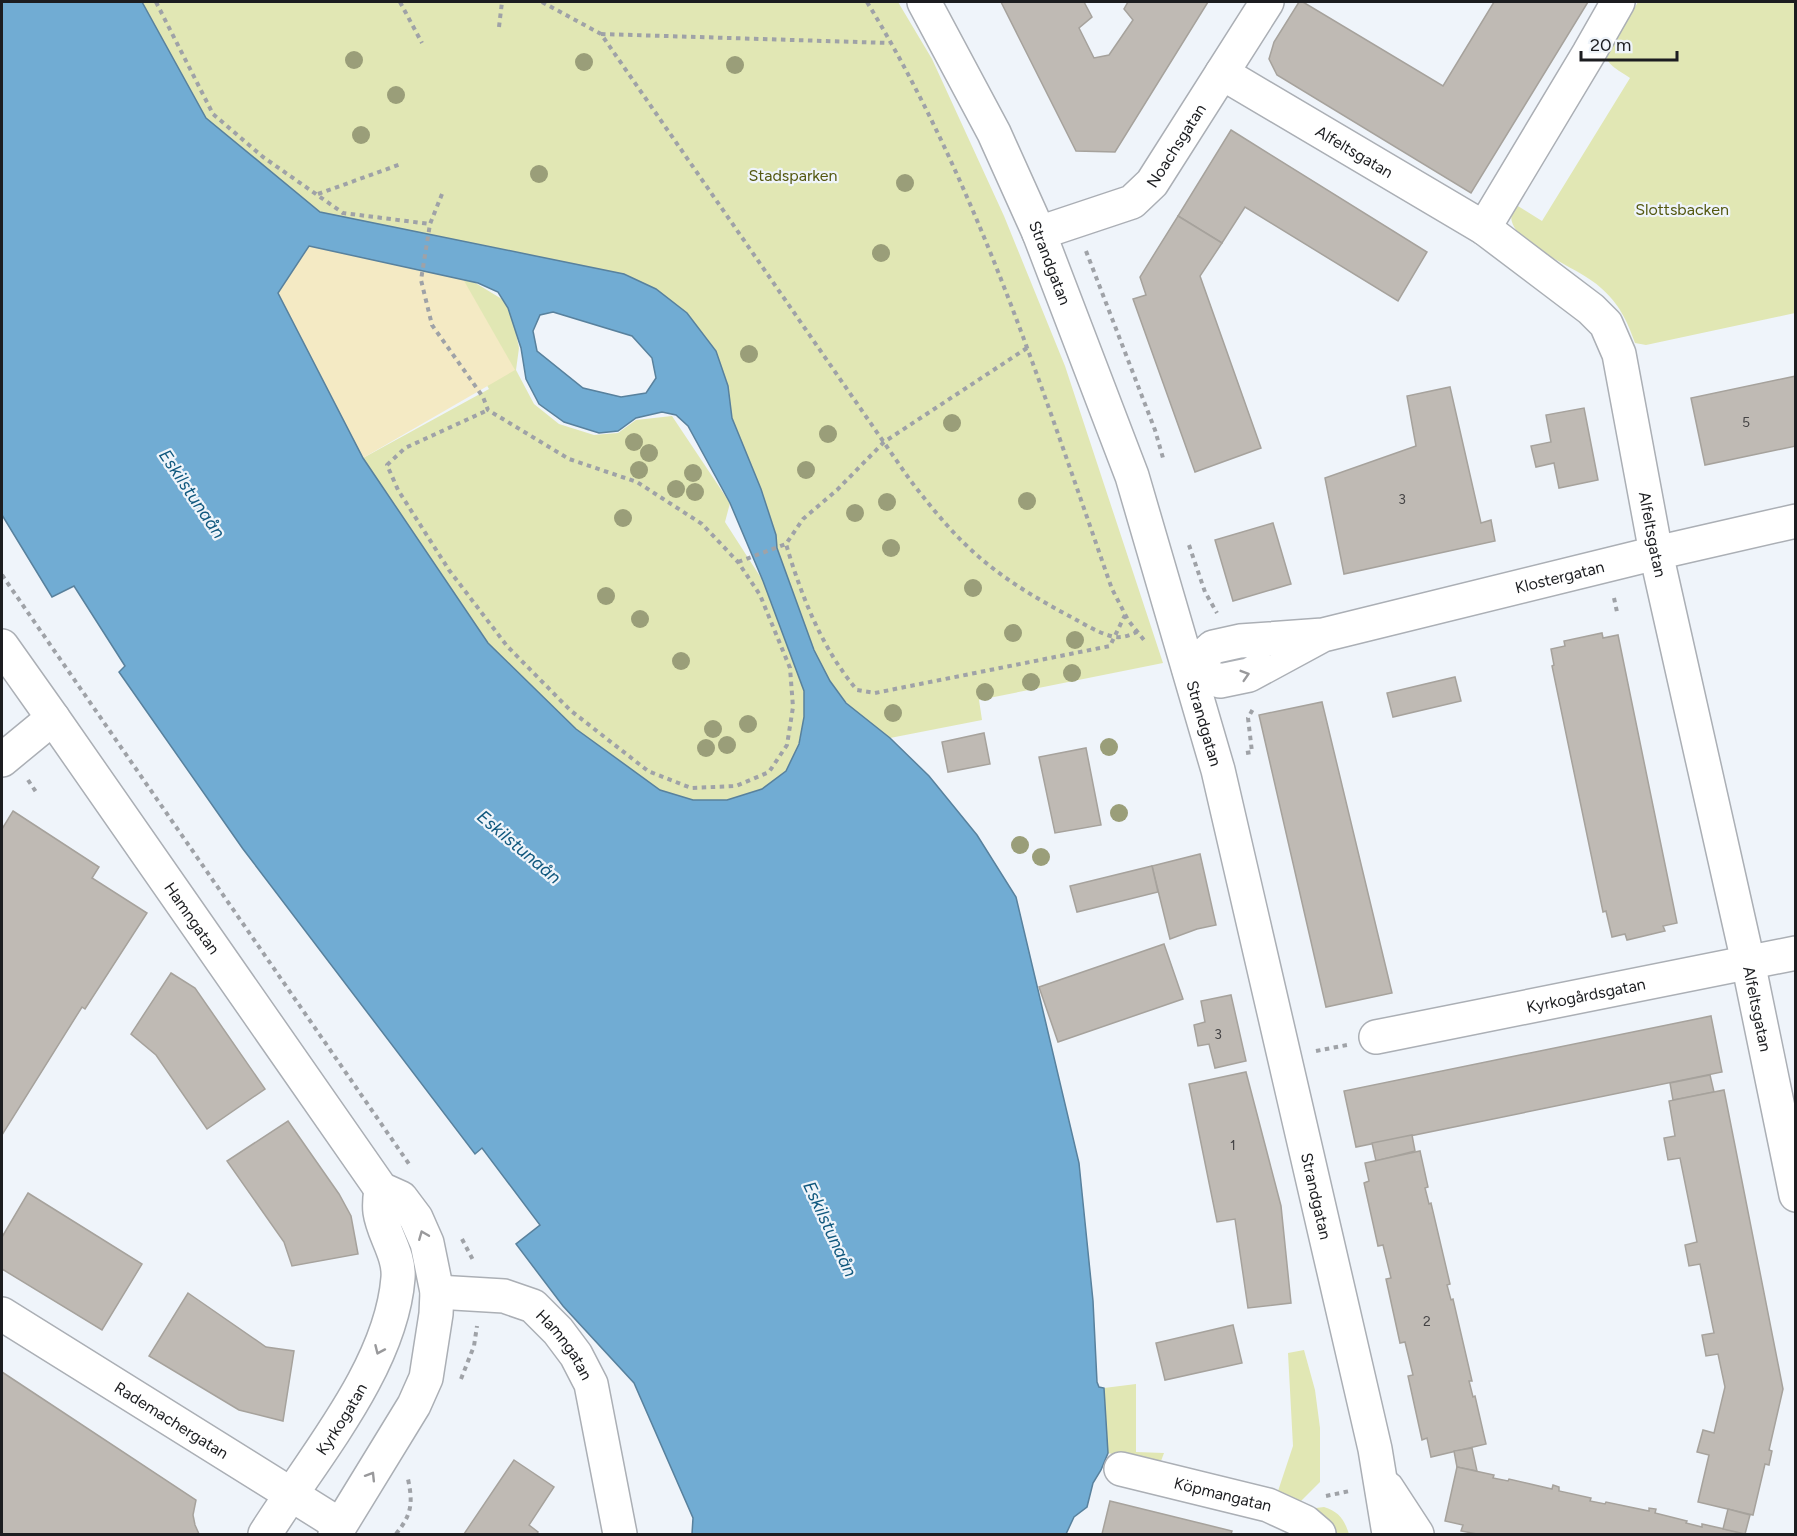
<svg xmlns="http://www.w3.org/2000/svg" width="1797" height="1536" viewBox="0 0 1797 1536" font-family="Figtree,sans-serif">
<rect width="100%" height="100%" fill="#eff4fa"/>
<!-- green -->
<g fill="#e1e7b4">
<path d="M142,2H898L932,59L1004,216L1065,366L1163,663L979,700L982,720L890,738C876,727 859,716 847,703C814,669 794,594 777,548L776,535L761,489L732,418L728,386L716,351L687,313L624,274L320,212L206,118Z"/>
<path d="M1638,2H1795V313L1646,345L1635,343C1627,320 1619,304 1601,288C1580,268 1520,248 1512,222C1510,217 1513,209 1513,203L1542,221L1630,78C1621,71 1606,66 1606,53Z"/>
<path d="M464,276L510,304L519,348L516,370L534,404L559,424L594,435L618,433L636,420L672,416L730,503L725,522L763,581L804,691V717L799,743L786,771L762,789L727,800H693L660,790L576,729L488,643L363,458L489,389L445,311Z"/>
<path d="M1304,1350L1315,1390L1320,1428V1482L1299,1503L1277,1494L1293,1446L1288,1353Z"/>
<path d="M1136,1384V1452L1164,1453L1161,1461L1152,1463L1108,1453L1104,1388Z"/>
<path d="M1324,1507C1339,1512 1344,1519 1349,1534H1334L1325,1518L1316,1508Z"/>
</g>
<!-- sand -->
<path fill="#f4eac4" d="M309,246L463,279L515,370L363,458L278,293Z"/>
<!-- water -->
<path fill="#71acd3" stroke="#58819d" stroke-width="1.5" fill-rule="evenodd" d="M2,2H142L206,118L320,212L624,274L656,289L687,313L716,351L728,386L732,418L761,489L776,535L777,548L814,650L830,681L846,703L890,738L929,776L977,835L1016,897L1079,1163L1093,1301L1097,1382L1099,1387L1104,1388L1108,1453L1101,1470L1093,1483L1087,1507L1074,1517L1066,1534H692L693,1518L634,1383L563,1306L516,1244L540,1225L482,1148L475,1154L243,849L119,672L125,666L74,586L52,597L2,515ZM309,246L478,283L498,292L508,308L521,348L526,379L539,404L564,422L599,433L618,431L636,418L662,412L676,415L688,426L730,503L763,581L804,691V717L799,744L786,771L762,789L727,800H693L660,790L576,729L488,643L363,458L278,293ZM553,312L632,336L652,358L656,378L646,393L621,397L583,388L537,351L533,331L540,315Z"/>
<!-- building -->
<g fill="#bfbab4" stroke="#a6a29c" stroke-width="1.5">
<path d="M1001,2H1084L1092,17L1079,28L1094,58L1109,55L1133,20L1124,9L1128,2H1208L1115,152L1076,151Z"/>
<path d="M1299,2H1303L1443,86L1494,2H1588L1471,193L1277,75L1269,59L1274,42Z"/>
<path d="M1231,130L1427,252L1398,301L1245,207L1222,243L1178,216Z"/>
<path d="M1178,216L1222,243L1200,276L1261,448L1195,472L1133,299L1146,295L1140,277Z"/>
<path d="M1796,376V446L1705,465L1691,398Z"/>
<path d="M1450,387L1481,523L1491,520L1495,541L1344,574L1325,478L1416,446L1407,396Z"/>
<path d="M1584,408L1598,480L1559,488L1554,463L1536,467L1531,446L1551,442L1546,415Z"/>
<path d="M1273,523L1291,584L1233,601L1215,540Z"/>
<path d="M1602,633L1603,638L1618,635L1677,923L1663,926L1665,931L1627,940L1625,934L1612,937L1606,911L1603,912L1552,666L1554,665L1551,649L1565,646L1564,641Z"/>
<path d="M1455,677L1461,701L1393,717L1387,693Z"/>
<path d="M1322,702L1392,993L1326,1007L1259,715Z"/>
<path d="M984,733L990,764L948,772L942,742Z"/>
<path d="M1086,748L1101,825L1055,833L1039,757Z"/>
<path d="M13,811L99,867L92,878L147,913L85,1009L82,1007L2,1135V829Z"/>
<path d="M1200,854L1216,925L1197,929L1170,939L1152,866Z"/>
<path d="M1152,866L1158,892L1077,912L1070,886Z"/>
<path d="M1164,944L1183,999L1058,1042L1039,987Z"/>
<path d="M171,973L195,988L265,1089L207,1129L156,1055L131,1034Z"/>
<path d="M1231,995L1246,1061L1215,1068L1209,1044L1198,1046L1194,1025L1205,1022L1201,1001Z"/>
<path d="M1711,1016L1722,1072L1356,1147L1344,1091Z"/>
<path d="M1246,1072L1281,1206L1291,1303L1248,1308L1235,1219L1217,1222L1189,1084Z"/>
<path d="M1710,1075L1714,1092L1673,1100L1670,1083Z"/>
<path d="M1724,1090L1783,1389L1769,1450L1772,1451L1769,1465L1765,1464L1753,1515L1698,1502L1709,1455L1697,1452L1703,1430L1714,1433L1725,1387L1718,1354L1706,1356L1702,1335L1714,1333L1700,1264L1689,1266L1685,1245L1697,1242L1680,1158L1668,1160L1664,1138L1675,1136L1669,1101Z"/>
<path d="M288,1121L339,1194L351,1216L358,1254L292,1266L284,1242L227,1161Z"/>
<path d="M1412,1135L1415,1151L1376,1161L1372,1143Z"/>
<path d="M1420,1151L1428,1187L1425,1188L1429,1204L1431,1203L1450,1284L1447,1285L1451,1300L1453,1299L1472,1381H1469L1473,1397L1475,1396L1486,1444L1431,1457L1427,1438L1422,1440L1408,1376L1413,1375L1405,1342L1400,1343L1386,1279L1391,1278L1383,1245L1378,1246L1364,1183L1369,1181L1365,1163Z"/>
<path d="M28,1193L142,1264L102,1330L2,1269V1237Z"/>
<path d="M188,1293L266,1347L294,1351L283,1421L239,1410L149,1356Z"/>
<path d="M1233,1325L1242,1363L1165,1380L1156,1343Z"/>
<path d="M2,1372L196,1500L193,1515L195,1525L199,1534H2Z"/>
<path d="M1472,1448L1477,1471L1457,1467L1454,1451Z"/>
<path d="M514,1460L554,1487L529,1525L538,1532L537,1534H464Z"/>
<path d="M1457,1467L1494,1475L1493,1478L1508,1481L1509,1479L1552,1489L1553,1485L1559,1487V1491L1591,1498L1590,1501L1605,1504L1606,1502L1649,1511V1508L1656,1509L1655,1513L1687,1521L1686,1523L1702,1527V1524L1747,1534H1477L1461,1531L1463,1525L1445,1521Z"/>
<path d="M1110,1501L1232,1531L1231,1534H1102Z"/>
<path d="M1728,1509L1750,1515L1745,1534L1723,1529Z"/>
</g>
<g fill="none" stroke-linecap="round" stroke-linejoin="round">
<!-- minor casing -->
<g stroke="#abafb5" stroke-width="36">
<g id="minor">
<path id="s1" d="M1222,73L1484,228L1591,309L1606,324L1619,354L1656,553L1748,962L1796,1195"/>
<path d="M1484,228L1589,53L1618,2"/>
<path id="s2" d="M1039,233L1132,202L1152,183L1267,2"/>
<path d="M2,760L53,718"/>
<path id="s3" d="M1376,1037L1796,953"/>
<path id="s4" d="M437,1292L504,1296L533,1306L558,1331L576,1355L591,1384L620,1534"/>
<path id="s5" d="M2,1314L340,1525"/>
<path id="s6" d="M1121,1469L1268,1505L1305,1522L1319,1534"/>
</g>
</g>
<!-- tertiary casing -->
<g stroke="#abafb5" stroke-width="36">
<g id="tertiary">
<path id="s7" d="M924,2L994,133L1039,233L1132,476L1218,770L1375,1449L1389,1534"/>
<path id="s8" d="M1323,635L1249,675L1220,681L1189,669L1213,647L1240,641L1323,635L1656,553L1796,521"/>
<path id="s9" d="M2,646L53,718L381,1189L401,1198L416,1218L427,1243L437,1292L436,1314L426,1378L414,1405L335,1534"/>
<path d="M1387,1488L1417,1534"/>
<path id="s10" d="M265,1534C312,1459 391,1368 398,1278C400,1255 383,1234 380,1212C379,1205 380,1196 381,1189"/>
</g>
</g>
<!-- path -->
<g stroke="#9fa2a7" stroke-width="4" stroke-dasharray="4.5 4.5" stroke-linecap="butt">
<path d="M156,2L213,114L263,157L343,213L430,224"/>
<path d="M400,2L422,43"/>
<path d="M542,2L601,34L910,480C928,503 946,526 967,546C998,576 1035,598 1073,618C1086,625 1100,634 1115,637C1124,638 1130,635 1137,632"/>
<path d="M867,2C978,184 1042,390 1112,589L1128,620L1144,640"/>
<path d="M499,27L502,2"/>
<path d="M601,34L889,43"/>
<path d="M318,194L401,164"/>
<path d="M442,194L430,224L421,280L432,325L483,397L488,410L569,459L637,482L702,524L738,562L760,595L790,668L793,707L787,745L769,772L736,786L691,788L648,771L570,710L507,646L449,570L398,490L387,465L405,448L488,410"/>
<path d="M1086,251L1155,430L1163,458"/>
<path d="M1027,348L884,442L837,490L803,519L786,544C801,595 822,649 857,690L875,693L1110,646L1125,615"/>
<path d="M1189,545L1205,592L1217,613"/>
<path d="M738,562L786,544"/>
<path d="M2,575L409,1164"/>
<path d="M1614,598L1617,612"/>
<path d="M1246,753L1252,752L1248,718L1254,707"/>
<path d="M28,780L36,792"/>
<path d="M1316,1051L1347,1045"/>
<path d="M462,1239L474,1262"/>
<path d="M461,1379L474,1346L477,1326"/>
<path d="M1326,1496L1350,1491"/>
<path d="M396,1534C412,1514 413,1503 408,1479"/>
</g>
<!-- minor -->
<use href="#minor" stroke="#fff" stroke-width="33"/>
<!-- tertiary -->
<use href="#tertiary" stroke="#fff" stroke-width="33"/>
</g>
<!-- trees -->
<g fill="#9a9e79">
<circle cx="354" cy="60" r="9"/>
<circle cx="584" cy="62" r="9"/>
<circle cx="735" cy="65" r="9"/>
<circle cx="396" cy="95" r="9"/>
<circle cx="361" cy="135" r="9"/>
<circle cx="539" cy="174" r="9"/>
<circle cx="905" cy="183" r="9"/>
<circle cx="881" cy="253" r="9"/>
<circle cx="749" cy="354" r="9"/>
<circle cx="952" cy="423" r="9"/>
<circle cx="828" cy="434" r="9"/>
<circle cx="634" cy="442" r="9"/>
<circle cx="649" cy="453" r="9"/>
<circle cx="639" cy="470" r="9"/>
<circle cx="806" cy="470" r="9"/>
<circle cx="693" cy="473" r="9"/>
<circle cx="676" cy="489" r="9"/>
<circle cx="695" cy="492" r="9"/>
<circle cx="1027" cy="501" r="9"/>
<circle cx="887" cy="502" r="9"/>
<circle cx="855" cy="513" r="9"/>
<circle cx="623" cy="518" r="9"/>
<circle cx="891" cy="548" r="9"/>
<circle cx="973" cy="588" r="9"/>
<circle cx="606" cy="596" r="9"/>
<circle cx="640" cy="619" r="9"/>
<circle cx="1013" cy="633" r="9"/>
<circle cx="1075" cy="640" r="9"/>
<circle cx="681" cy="661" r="9"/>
<circle cx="1072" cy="673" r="9"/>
<circle cx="1031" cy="682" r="9"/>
<circle cx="985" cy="692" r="9"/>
<circle cx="893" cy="713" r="9"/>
<circle cx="748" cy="724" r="9"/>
<circle cx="713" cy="729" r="9"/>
<circle cx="727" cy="745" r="9"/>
<circle cx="1109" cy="747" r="9"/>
<circle cx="706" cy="748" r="9"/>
<circle cx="1119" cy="813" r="9"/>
<circle cx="1020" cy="845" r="9"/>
<circle cx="1041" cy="857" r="9"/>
</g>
<!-- one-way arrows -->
<defs><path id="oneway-chevron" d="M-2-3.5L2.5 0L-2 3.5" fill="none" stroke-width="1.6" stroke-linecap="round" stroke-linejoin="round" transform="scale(1.5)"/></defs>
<g stroke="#99999b">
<use href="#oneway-chevron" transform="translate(1245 675) rotate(-17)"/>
<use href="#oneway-chevron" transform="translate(423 1235) rotate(-112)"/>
<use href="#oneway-chevron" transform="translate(379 1350) rotate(114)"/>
<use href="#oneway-chevron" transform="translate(371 1476) rotate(-58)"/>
</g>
<g text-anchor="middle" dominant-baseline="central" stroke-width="4.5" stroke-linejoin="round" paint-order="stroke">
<!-- number labels -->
<g font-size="14" fill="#454445">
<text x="1746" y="422">5</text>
<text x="1402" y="499">3</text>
<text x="1218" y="1034">3</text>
<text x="1233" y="1145">1</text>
<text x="1427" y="1321">2</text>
</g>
<!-- street labels -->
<g font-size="16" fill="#1c1d20" stroke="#eff4fa">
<text stroke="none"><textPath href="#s2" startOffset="170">Noachsgatan</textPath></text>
<text stroke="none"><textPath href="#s1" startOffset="154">Alfeltsgatan</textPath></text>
<text stroke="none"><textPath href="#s7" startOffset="290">Strandgatan</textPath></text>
<text stroke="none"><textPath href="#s1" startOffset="676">Alfeltsgatan</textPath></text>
<text stroke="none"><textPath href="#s8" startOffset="534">Klostergatan</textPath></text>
<text stroke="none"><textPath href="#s7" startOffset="776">Strandgatan</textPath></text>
<text stroke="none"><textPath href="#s9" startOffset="332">Hamngatan</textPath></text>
<text stroke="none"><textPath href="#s3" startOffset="214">Kyrkogårdsgatan</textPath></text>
<text stroke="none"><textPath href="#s1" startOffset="1162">Alfeltsgatan</textPath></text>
<text stroke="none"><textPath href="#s7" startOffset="1262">Strandgatan</textPath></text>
<text stroke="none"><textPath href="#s4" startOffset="148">Hamngatan</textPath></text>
<text stroke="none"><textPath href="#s10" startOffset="138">Kyrkogatan</textPath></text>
<text stroke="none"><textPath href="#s5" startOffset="200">Rademachergatan</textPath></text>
<text stroke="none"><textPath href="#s6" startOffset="105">Köpmangatan</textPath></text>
</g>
<!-- park labels -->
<g font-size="16" fill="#545810" stroke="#eff4fa">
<text x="793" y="175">Stadsparken</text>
<text x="1682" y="209">Slottsbacken</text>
</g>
<!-- water labels -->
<g font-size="18" font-style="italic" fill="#10587e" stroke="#eff4fa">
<text transform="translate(192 494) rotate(56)">Eskilstunaån</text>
<text transform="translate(519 847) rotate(40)">Eskilstunaån</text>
<text transform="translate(830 1229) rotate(65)">Eskilstunaån</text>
</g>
</g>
<!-- border -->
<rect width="1797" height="1536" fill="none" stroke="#1c1d20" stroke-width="6"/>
<!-- scale -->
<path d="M1581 51v9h96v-9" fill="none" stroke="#1c1d20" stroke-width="3"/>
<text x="1590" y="51" font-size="18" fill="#1c1d20" stroke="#eff4fa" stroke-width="4.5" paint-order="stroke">20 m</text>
</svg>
